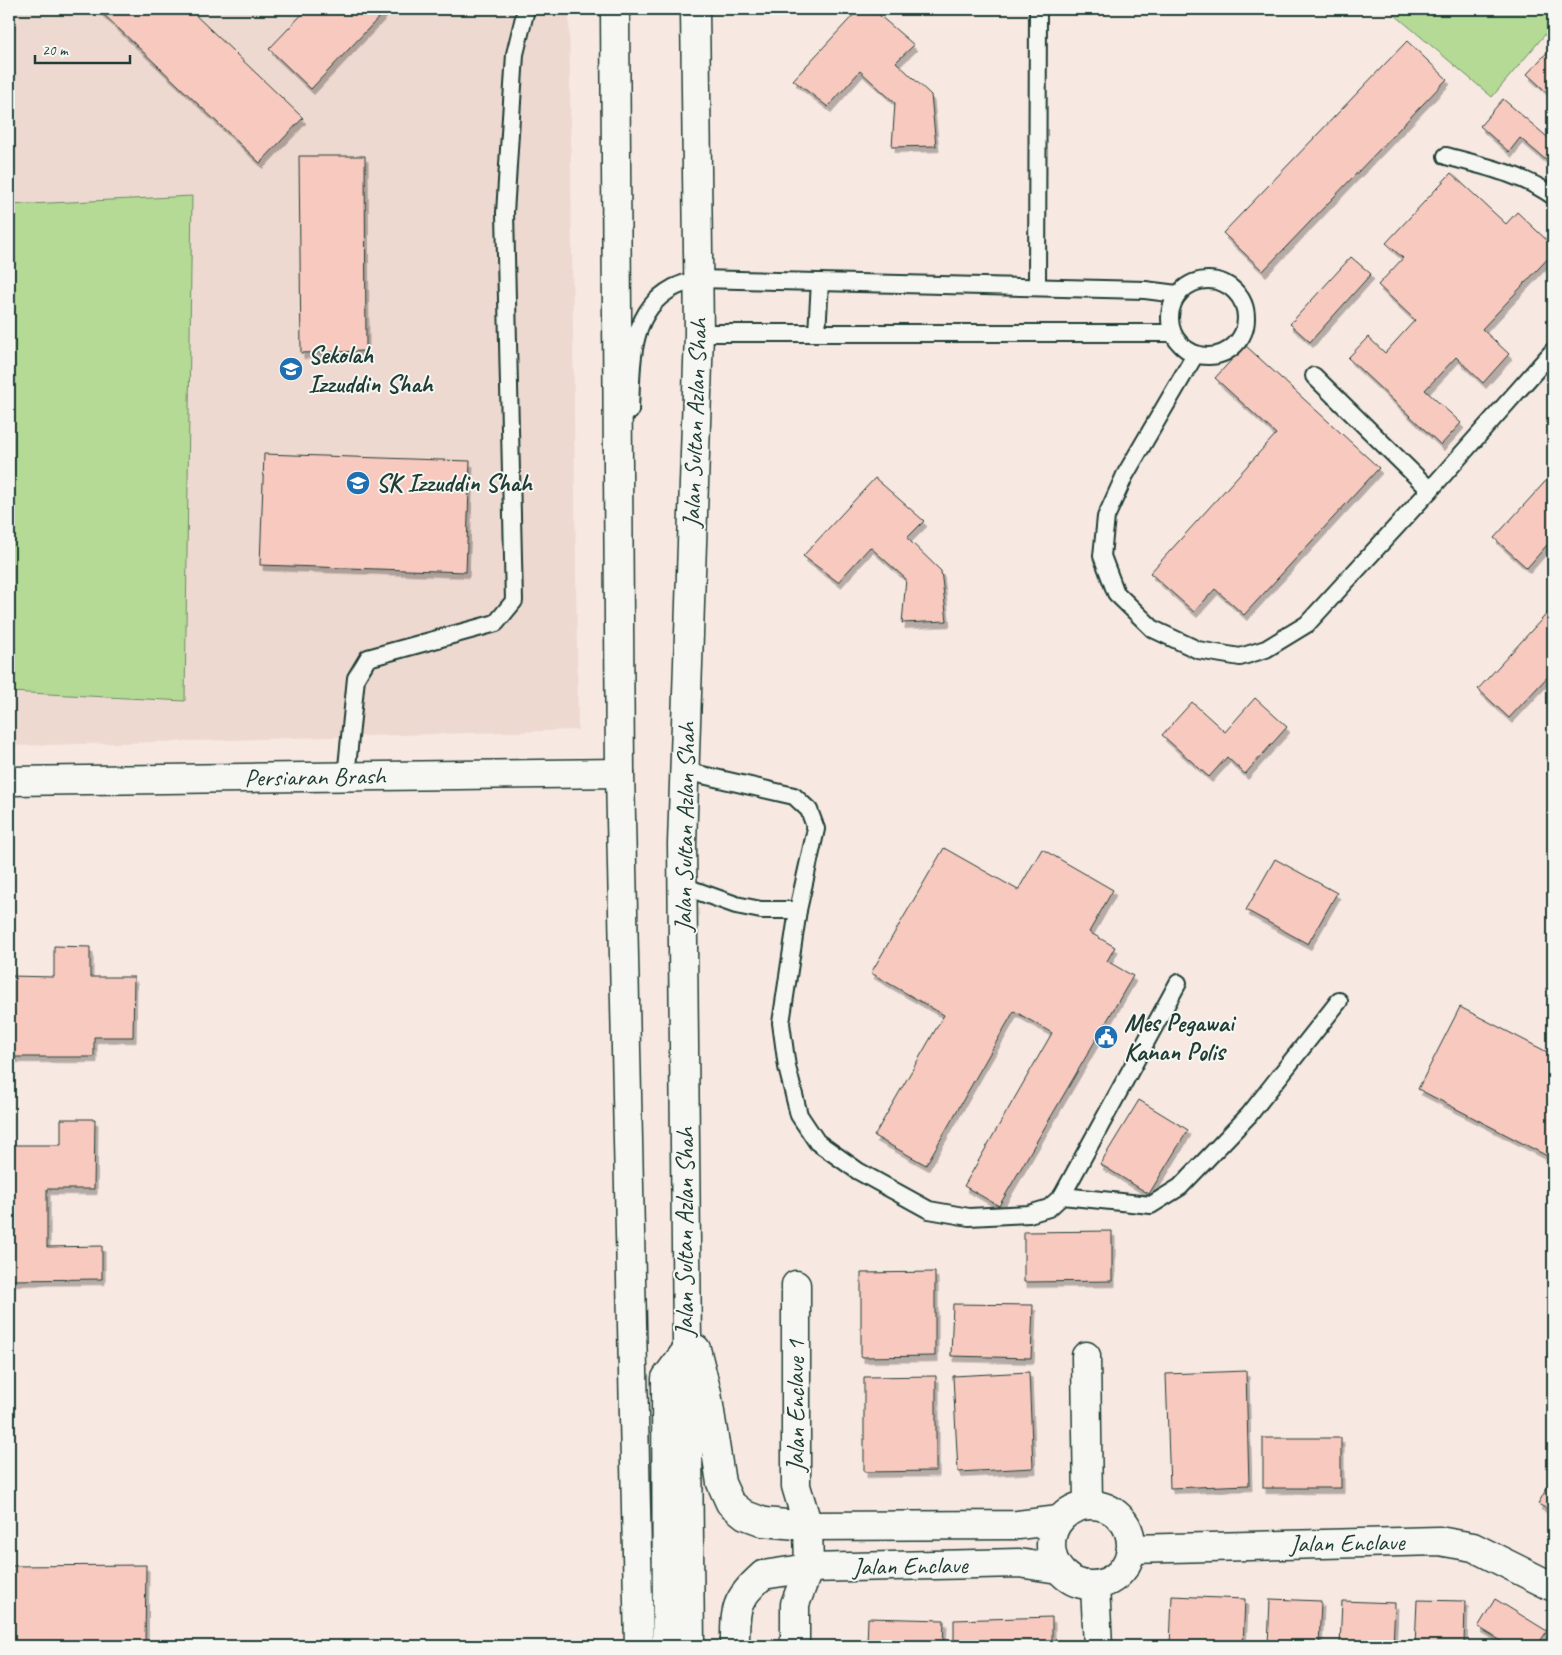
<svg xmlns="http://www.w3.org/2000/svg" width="1562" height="1655" viewBox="0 0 1562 1655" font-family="Caveat,sans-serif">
<defs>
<filter id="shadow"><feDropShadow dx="3" dy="5.5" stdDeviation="0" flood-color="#0004"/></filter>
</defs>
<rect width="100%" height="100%" fill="#f7e8e2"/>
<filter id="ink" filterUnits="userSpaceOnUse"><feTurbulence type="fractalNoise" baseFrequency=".02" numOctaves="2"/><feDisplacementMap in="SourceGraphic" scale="10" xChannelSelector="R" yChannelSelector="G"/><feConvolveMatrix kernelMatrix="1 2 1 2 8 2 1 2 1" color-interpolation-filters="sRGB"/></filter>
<g filter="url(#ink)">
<!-- built -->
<path fill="#eed9d0" d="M9,9H569L578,730L9,746Z"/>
<!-- green -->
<g fill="#b4da95" stroke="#6a8c64">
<path d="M1388,9H1553V25L1492,97Z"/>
<path d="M192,196L185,701L9,692V205Z"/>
</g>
<!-- building -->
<g fill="#f8c9be" stroke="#1f3d34" filter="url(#shadow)">
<path d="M98,9H189L303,118L260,163Z"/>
<path d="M307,9H387L311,89L269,49Z"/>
<path d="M859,9H872L914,45L896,62L931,95L936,146L892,147L895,103L860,71L828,107L793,80Z"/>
<path d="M1407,41L1447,79L1263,271L1223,233Z"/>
<path d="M1553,46V98L1527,74Z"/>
<path d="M1503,99L1553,142V166L1520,138L1509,152L1480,126Z"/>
<path d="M299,156H365L366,351L301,353Z"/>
<path d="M1451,173L1506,224L1517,212L1553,246V253L1482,329L1509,354L1483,383L1456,357L1425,390L1461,423L1441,445L1348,358L1368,337L1385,353L1415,320L1378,285L1403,258L1386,243Z"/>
<path d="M1351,257L1371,274L1310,342L1290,324Z"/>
<path d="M1245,345L1379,468L1244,615L1215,589L1194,612L1150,573L1276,434L1215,378Z"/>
<path d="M264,454L470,461L466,572L260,565Z"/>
<path d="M1553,473V538L1527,568L1494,538Z"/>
<path d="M875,478L924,521L907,538L941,571L947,621L902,623L906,579L870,547L838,582L803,556Z"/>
<path d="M1553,607V671L1509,718L1478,689Z"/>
<path d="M1255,698L1287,727L1245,774L1227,757L1209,777L1162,735L1192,702L1225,732Z"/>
<path d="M944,848L1018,890L1042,849L1113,890L1089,932L1115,947L1107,961L1133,976L999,1206L964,1186L1052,1033L1014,1011L926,1165L874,1136L944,1015L871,973Z"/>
<path d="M1275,859L1337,893L1308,944L1246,910Z"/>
<path d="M54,946L90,947V977H134L133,1037H94V1057H9V976L54,977Z"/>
<path d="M1460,1007L1553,1055V1159L1418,1089Z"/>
<path d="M1139,1100L1188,1130L1149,1194L1100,1164Z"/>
<path d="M61,1119H95L94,1189H47V1247L102,1246V1279L11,1280V1248H9V1164H11V1145H61Z"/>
<path d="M1112,1231V1281L1024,1282V1232Z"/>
<path d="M935,1272V1356L861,1357V1273Z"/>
<path d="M953,1304L1033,1305L1031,1358L951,1356Z"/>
<path d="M1246,1371L1249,1485L1170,1488L1166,1374Z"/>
<path d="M1029,1372L1033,1468L958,1472L953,1376Z"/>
<path d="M936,1376V1471L864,1472V1377Z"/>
<rect x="1263" y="1438" width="78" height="50"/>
<path d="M1553,1477V1512L1538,1504Z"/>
<path d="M146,1565L145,1645H9V1566Z"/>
<path d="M1172,1596L1245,1599L1243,1646H1170Z"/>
<path d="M1270,1599L1321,1601L1319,1646H1268Z"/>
<path d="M1495,1599L1547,1631L1537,1646H1510L1478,1627Z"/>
<path d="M1417,1600L1465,1601L1464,1646H1415Z"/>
<path d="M1342,1601L1395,1603L1393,1646H1340Z"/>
<path d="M1052,1617V1646H954V1620Z"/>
<path d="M868,1618L944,1620L943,1646H867Z"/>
</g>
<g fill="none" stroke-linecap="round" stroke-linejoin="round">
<!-- service casing -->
<g stroke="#1f3d34" stroke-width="20">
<g id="service">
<path d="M1446,156C1483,166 1522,174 1553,196"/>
<circle cx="1208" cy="318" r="38"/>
<path d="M1037,287L1038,9"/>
<path d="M699,333H1172"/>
<path d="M817,333L820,282"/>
<path d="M1195,355L1125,475L1106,517L1102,556L1116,593L1153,629L1198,650L1240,657L1266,649L1307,624L1430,490L1553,351"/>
<path d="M1314,376L1430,490"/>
<path d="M630,411C632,367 628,312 673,288C680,284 690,282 698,279L1145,290L1177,294"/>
<path d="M346,777L356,678L368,658L496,623L514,601L505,213L515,54L526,9"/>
<path d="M683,886L736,905L761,910H798L816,829L809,810L794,796L685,771"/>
<path d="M798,910L781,1023L787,1067L799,1115L817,1142L858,1171L929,1210L969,1217L1029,1214L1049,1208L1062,1196L1178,983"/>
<path d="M1062,1196L1151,1205L1180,1187L1249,1115L1339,1001"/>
</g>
</g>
<!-- minor casing -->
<g stroke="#1f3d34" stroke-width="31">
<g id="minor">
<path d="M1086,1356L1088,1505"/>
<circle cx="1091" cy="1545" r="40"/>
<path d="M764,1522L808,1526L1018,1525L1059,1520"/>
<path d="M1132,1549L1439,1541L1473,1547L1553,1587"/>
<path d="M763,1575L809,1568L1019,1563L1058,1569"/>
<path d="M1095,1586L1098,1646"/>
<path d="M795,1646V1604L809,1568L808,1526L796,1486V1285"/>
</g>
</g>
<!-- tertiary casing -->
<g stroke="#1f3d34" stroke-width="31">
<path id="tertiary" d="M9,781L620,773"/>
</g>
<!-- primary casing -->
<g stroke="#1f3d34" stroke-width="31">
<g id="primary">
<path d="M615,9L620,773L639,1646"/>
<path d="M696,1349L707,1393L721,1483L730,1503L745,1515L764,1522"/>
<path d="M667,1646L666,1378L686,1351"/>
<path d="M690,1646L682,844L699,333L695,9"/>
<path d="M735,1646C735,1610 734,1600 763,1575"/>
</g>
</g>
<!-- service -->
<use href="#service" stroke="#f6f6f2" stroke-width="16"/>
<!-- minor -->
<use href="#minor" stroke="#f6f6f2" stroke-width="28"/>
<!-- tertiary -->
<use href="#tertiary" stroke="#f6f6f2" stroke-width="28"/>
<!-- primary -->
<use href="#primary" stroke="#f6f6f2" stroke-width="28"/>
</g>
</g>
<!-- icons -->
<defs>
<g id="school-disc" transform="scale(1.25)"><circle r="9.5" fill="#1f6fb2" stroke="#f6f6f2"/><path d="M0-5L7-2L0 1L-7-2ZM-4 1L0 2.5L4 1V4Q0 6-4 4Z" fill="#fff"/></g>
<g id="civic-disc" transform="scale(1.25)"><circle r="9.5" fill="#1f6fb2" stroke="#f6f6f2"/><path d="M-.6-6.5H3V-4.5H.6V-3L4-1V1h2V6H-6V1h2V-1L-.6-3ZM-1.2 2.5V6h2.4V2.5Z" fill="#fff"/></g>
</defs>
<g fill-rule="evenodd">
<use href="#school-disc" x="291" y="369"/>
<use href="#school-disc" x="358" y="483"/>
<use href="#civic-disc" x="1106" y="1037"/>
</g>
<g text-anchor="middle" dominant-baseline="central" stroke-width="4" stroke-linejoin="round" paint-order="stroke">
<!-- poi labels -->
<g font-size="25" font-weight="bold" fill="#1f3d34" stroke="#f6f6f2" text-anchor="start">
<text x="308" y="355">Sekolah<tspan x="308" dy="29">Izzuddin Shah</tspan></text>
<text x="376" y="483">SK Izzuddin Shah</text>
<text x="1124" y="1023">Mes Pegawai<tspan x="1124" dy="29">Kanan Polis</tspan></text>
</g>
<!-- street labels -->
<g font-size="25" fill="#1f3d34" stroke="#f6f6f2">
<text transform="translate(695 423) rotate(-88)">Jalan Sultan Azlan Shah</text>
<text transform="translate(315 777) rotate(-1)">Persiaran Brash</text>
<text transform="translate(685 827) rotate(-89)">Jalan Sultan Azlan Shah</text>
<text transform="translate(685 1232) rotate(-90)">Jalan Sultan Azlan Shah</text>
<text transform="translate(796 1406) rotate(-90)">Jalan Enclave 1</text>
<text transform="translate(1347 1543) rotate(-1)">Jalan Enclave</text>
<text transform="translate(910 1566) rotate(-1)">Jalan Enclave</text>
</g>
</g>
<!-- margin -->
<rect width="1562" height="1655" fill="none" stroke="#f6f6f2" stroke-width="30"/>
<rect x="15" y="15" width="1532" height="1625" fill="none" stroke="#1f3d34" stroke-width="2" filter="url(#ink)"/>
<!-- scale -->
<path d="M35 55v8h95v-8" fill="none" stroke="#1f3d34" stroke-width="2.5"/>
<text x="42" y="55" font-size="15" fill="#1f3d34" stroke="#f6f6f2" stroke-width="4" paint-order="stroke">20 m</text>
</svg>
